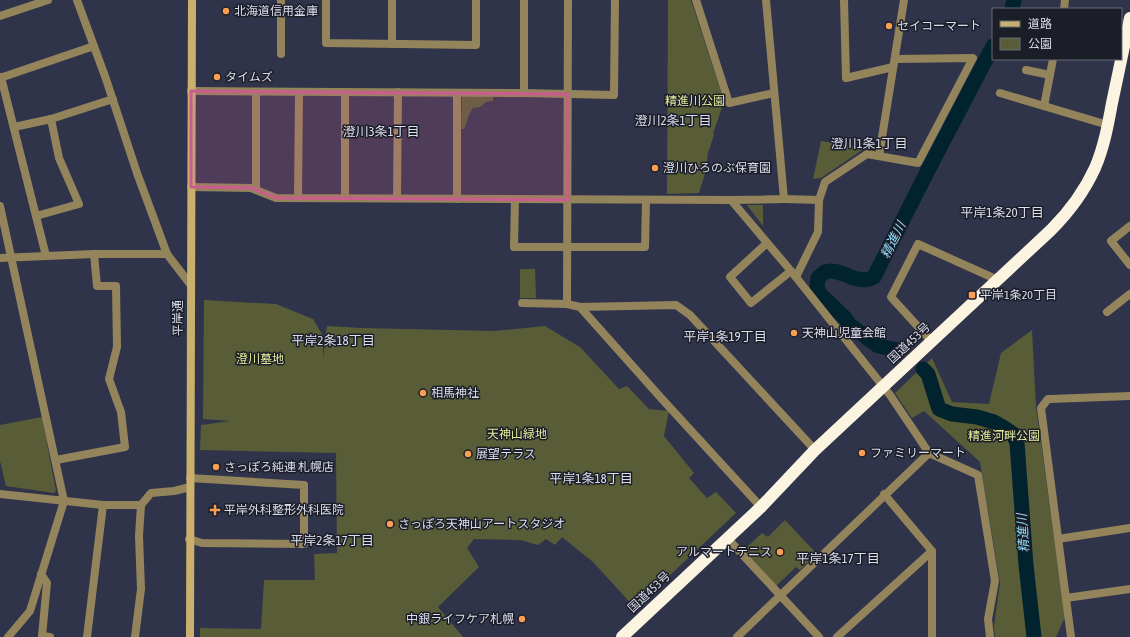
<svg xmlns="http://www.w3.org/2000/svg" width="1130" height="637" viewBox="0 0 1130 637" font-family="'Asap Condensed','Noto Sans JP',sans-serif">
<rect width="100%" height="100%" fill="#30344b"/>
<!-- green -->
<g fill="#585d37">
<path d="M668,0H691L726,107H722L713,134L714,135L708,153L706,170L699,193L667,194Z"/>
<path d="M462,96L493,97V101L486,102L480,107L473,108C468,115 467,122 464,129H461Z"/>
<path d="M821,141L865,148L821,178L813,179Z"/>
<path d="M747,205H763V226Z"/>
<path d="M520,269H535L536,298H520Z"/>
<path d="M204,300L276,304L313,319L323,336V359L327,326L361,328L494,331L545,326L580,347L619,389L627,386L649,409L669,411L664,436L694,473L689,478L707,498L716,492L736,513L635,608L593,562L562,537L555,545L546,539L538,545L520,540L474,539L467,548L479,567L438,607L463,637H200V628L261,629L264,580H315L314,554L337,553L336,453L200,450L201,425L230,421L203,419Z"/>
<path d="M1032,330L1036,407L1065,617L1056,637H995L994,626L1000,583L980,462L924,411L912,418L895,393L932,358L952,402L989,404L1001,353Z"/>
<path d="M42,417L56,491L54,493L6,486L0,461V425Z"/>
<path d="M785,520L817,554L800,570L796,567L776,586L743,551L762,533L768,537Z"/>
</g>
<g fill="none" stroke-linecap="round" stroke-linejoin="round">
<!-- river -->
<g stroke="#00232e" stroke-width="15">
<path d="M1012,9L1014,0"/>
<path d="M899,350L878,346L850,325L845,318L820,294L817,288L818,278C820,276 823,273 825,272C839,266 857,287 874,277L926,174L993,46"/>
<path d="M923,369L928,374L939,409L952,414L977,417L994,422L1003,427L1013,434L1017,443L1026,565L1034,637"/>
</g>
<!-- street -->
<g stroke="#94845b" stroke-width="8">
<path d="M77,0L106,79L137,173L167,254L190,284"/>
<path d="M326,0V43L476,45V0"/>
<path d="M696,0L729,103L774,93"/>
<path d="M844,0L846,78L893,67"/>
<path d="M1064,9L1065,0"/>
<path d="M0,16L48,0"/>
<path d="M392,44V0"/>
<path d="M281,54V0"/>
<path d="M1026,70L1050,75"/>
<path d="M1,77L46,256"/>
<path d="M0,78L94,46"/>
<path d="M191,91L524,93L614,95L615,0"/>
<path d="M524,93V0"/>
<path d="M1000,93L1108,125"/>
<path d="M1044,106L1053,59"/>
<path d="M14,127L51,119L113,99"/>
<path d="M879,156L904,0"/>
<path d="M191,187L251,188L276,198L731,200L784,199L766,0"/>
<path d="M256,190V92"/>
<path d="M298,198L299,92"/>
<path d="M345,198V92"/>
<path d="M397,198L398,92"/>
<path d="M457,199V93"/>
<path d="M515,199L514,247H645L646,200"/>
<path d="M784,199L819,200"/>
<path d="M731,200L791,271L890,395L929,453L978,475L995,581L988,619L990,637"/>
<path d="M0,206L64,501L30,611L8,637"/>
<path d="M36,216L79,204L59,158L51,119"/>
<path d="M1130,226L1111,241L1130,265"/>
<path d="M767,243L730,277L751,303L791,271"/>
<path d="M0,258L94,254H167"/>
<path d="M796,277L818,232L819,200L825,182L867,154L918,163L973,58L895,59"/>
<path d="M522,303L567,304L580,307L676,305L690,315L815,450"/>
<path d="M567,304L568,0"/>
<path d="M580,307L662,399L761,507"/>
<path d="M1107,312L1130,294"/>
<path d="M932,342L891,297L918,244L998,280"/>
<path d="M56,460L125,447L121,412L109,379L117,347L116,286H97L94,254"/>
<path d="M0,494L103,505H141L151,493L174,491L190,487"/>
<path d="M884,494L932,551V637"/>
<path d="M189,539L202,543L304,544V485L190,478"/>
<path d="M728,539L819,637"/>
<path d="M1058,539L1130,528"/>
<path d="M41,574L47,583L42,636L50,637"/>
<path d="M1066,598L1130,589"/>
<path d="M87,637L103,505"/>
<path d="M135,637L141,589L139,536L141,505"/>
<path d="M737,637L929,453"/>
<path d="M837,637L932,551"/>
<path d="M1071,637L1041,408L1048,399H1051L1130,396"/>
</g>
<!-- secondary -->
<path stroke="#c9b06d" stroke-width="8" d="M190,637L192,0"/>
<!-- highway -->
<path stroke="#fbf4e0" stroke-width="12" d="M622,637L761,507L815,450L1051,230C1069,212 1084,192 1095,168C1104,147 1108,125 1112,103C1118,75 1124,46 1130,18"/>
</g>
<!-- marked area -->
<path fill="#cb5d8e" fill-opacity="0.2" stroke="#cb5d8e" stroke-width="3" stroke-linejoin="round" d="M191,91L568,94V200L276,198L251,188L191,187Z"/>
<!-- markers -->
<g fill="#fc9d54" stroke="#1b1d27" stroke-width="1.5">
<circle cx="226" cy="11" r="4"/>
<circle cx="889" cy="26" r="4"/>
<circle cx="217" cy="77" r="4"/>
<circle cx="655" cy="168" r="4"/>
<rect x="968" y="291" width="8" height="8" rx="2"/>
<circle cx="794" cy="333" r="4"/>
<circle cx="423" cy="393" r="4"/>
<circle cx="862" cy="453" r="4"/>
<circle cx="468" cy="454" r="4"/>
<circle cx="216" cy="467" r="4"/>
<path d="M213 504h4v4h4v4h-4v4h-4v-4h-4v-4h4z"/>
<circle cx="390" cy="524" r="4"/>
<circle cx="780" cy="552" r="4"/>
<circle cx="522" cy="619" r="4"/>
</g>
<g text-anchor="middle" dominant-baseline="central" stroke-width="3" stroke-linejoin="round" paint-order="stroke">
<!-- poi labels -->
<g font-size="12" fill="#dbdeed" stroke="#1b1d27" text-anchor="start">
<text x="234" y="11">北海道信用金庫</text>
<text x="897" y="26">セイコーマート</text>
<text x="225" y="77">タイムズ</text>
<text x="663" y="168">澄川ひろのぶ保育園</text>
<text x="980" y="295">平岸1条20丁目</text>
<text x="802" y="333">天神山児童会館</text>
<text x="431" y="393">相馬神社</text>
<text x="870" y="453">ファミリーマート</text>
<text x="476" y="454">展望テラス</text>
<text x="224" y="467">さっぽろ純連 札幌店</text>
<text x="224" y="510">平岸外科整形外科医院</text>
<text x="398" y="524">さっぽろ天神山アートスタジオ</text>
<text x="772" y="552" text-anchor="end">アルマートテニス</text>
<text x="514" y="619" text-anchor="end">中銀ライフケア札幌</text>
</g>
<!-- park labels -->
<g font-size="12" fill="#e2ec9b" stroke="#1b1d27">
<text x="695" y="101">精進川公園</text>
<text x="260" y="359">澄川墓地</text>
<text x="517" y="434">天神山緑地</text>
<text x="1004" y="436">精進河畔公園</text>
</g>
<!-- street labels -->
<g font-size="12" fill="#dbdeed" stroke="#1b1d27">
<text transform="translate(178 318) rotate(-90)">平岸通</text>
<text transform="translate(909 343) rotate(-43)">国道453号</text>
<text transform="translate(649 592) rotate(-43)">国道453号</text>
</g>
<!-- neighbourhood labels -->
<g font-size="13" fill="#dbdeed" stroke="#1b1d27">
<text x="673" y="120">澄川2条1丁目</text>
<text x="381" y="131">澄川3条1丁目</text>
<text x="869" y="143">澄川1条1丁目</text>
<text x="1002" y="212">平岸1条20丁目</text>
<text x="725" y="336">平岸1条19丁目</text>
<text x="333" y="340">平岸2条18丁目</text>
<text x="591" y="478">平岸1条18丁目</text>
<text x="332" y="540">平岸2条17丁目</text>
<text x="838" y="558">平岸1条17丁目</text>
</g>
<!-- water labels -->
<g font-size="13" font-style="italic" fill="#90d9f7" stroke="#1b1d27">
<text transform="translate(893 240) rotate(-63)">精進川</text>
<text transform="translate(1023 533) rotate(-94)">精進川</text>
</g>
</g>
<!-- legend -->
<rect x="992" y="8" width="130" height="52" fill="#1b1d27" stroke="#686a76"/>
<rect x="1000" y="21" width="20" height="6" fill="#c9b06d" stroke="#686a76"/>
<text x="1028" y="28" font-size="12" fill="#dbdeed">道路</text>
<rect x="1000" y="38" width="20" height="12" fill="#585d37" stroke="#686a76"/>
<text x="1028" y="48" font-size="12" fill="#dbdeed">公園</text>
</svg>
